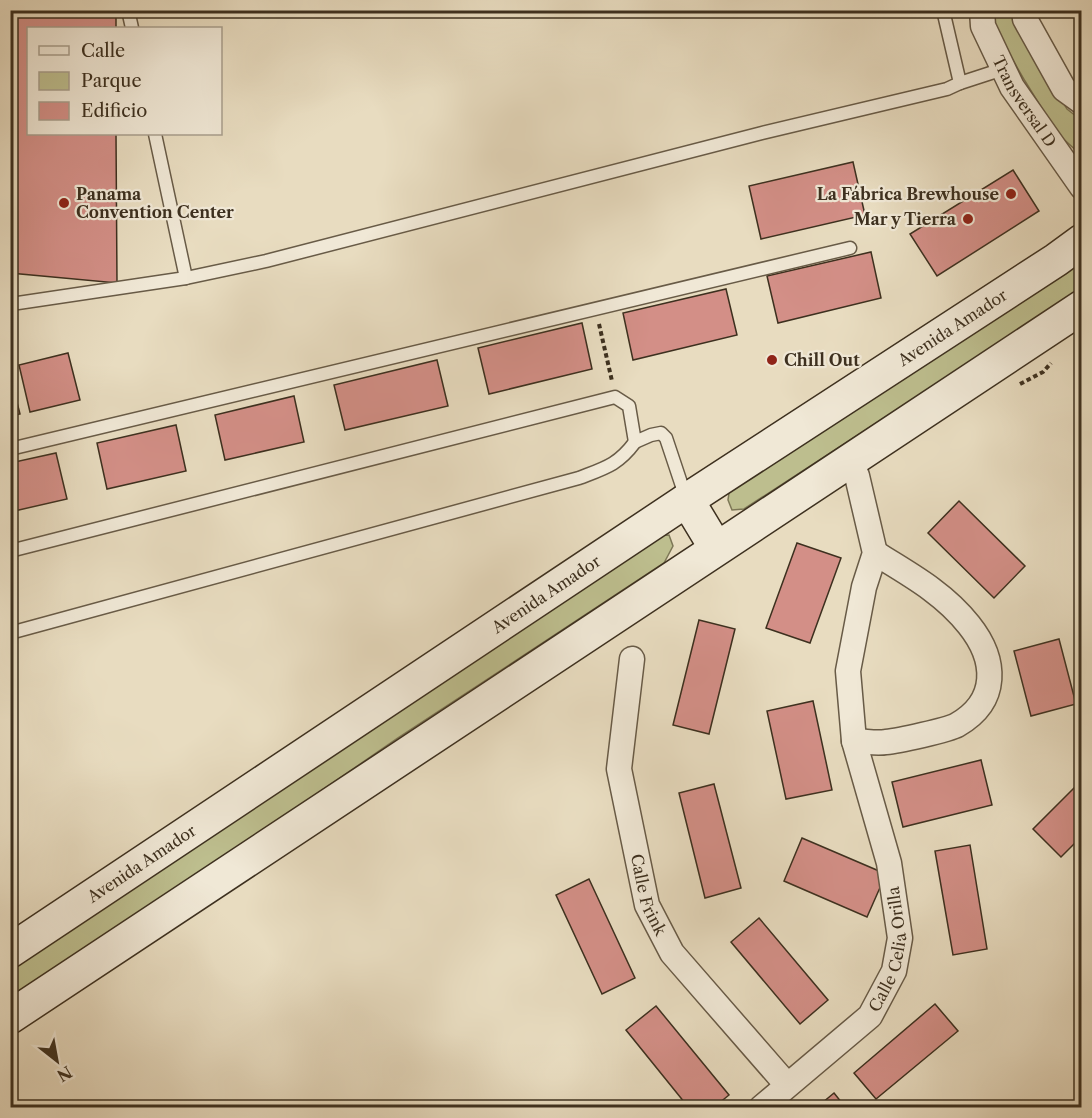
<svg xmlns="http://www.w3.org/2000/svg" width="1092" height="1118" viewBox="0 0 1092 1118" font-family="'Libre Caslon Text',serif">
<rect width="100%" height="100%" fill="#e8dcc0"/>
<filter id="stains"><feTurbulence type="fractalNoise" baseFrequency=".00333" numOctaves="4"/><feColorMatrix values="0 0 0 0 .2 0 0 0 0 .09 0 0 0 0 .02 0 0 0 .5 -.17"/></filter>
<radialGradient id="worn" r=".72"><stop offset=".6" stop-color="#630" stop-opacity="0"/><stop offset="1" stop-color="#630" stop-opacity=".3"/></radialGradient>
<!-- green -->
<g fill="#bdbe8e" stroke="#7d7756" stroke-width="1.5">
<path d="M993,11H1015L1016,24L1067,109L1081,120V155L1057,133L1025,81L995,29Z"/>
<path d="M1081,259V293L1025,326L744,509L732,510L728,500L730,486Z"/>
<path d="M669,535L673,546L664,563L398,738L11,1004V968L653,536Z"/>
</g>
<!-- building -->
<g fill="#d38f87" stroke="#3d301f" stroke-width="1.5">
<path d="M10,10H116V28H28V134H116L117,283L10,273Z"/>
<path d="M853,162L865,215L761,239L749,186Z"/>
<path d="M1013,170L1039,211L937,276L910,234Z"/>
<path d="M871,252L881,298L778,323L767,276Z"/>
<path d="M726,289L737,335L633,360L623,313Z"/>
<path d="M582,323L592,369L489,394L478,348Z"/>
<path d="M68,353L80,400L30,412L19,365Z"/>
<path d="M437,360L448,406L345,430L334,385Z"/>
<path d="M10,375L20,414L10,416Z"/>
<path d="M294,396L304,442L225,460L215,415Z"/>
<path d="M176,425L186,471L107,489L97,443Z"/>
<path d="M56,453L67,499L10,512V463Z"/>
<path d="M959,501L1025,566L994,598L928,533Z"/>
<path d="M797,543L841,558L810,643L766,628Z"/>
<path d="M699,620L735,629L709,734L673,725Z"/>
<path d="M1059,639L1076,704L1031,716L1014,651Z"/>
<path d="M813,701L832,790L786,799L767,711Z"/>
<path d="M981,760L992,805L903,827L892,782Z"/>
<path d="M1082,780V836L1061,857L1033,829Z"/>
<path d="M714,784L741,888L705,898L679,793Z"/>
<path d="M802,838L886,874L867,917L784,881Z"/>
<path d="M970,845L987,949L953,955L935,851Z"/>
<path d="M589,879L635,978L602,994L556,895Z"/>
<path d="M759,918L828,1000L800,1024L731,942Z"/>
<path d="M935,1004L958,1031L876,1099L854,1073Z"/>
<path d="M656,1006L729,1095L713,1108H689L626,1030Z"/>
<path d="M834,1093L846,1108H816Z"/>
</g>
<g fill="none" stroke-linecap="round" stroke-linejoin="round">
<!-- service casing -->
<g stroke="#685b47" stroke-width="15">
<g id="service">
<path d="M128,10L132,28"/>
<path d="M960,83L1003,69"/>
<path d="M155,134L186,278"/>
<path d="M10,303H18L186,278L266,261L762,133L947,89L960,83L943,10"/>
<path d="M10,449L850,248"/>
<path d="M10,551L615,397L629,406L635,442L651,435L661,433L666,438L686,498"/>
<path d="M10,633L579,478C605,468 618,465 635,442"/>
</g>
</g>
<!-- minor casing -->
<g stroke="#685b47" stroke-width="27">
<g id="minor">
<path id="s1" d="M982,10L983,26L1012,87L1082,187"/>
<path d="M1024,10L1025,19L1064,89L1082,102"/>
<path id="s2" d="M632,659L619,769L647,905L672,953L787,1085"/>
<path d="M854,741C865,741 876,744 886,742C898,741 948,730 957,725C999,701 997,660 969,625C944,593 909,574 875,553"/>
<path id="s3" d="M761,1108L870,1016L894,971L900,938L889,863L854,741L848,671L864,587L875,553L857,476L850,459"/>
</g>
</g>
<!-- secondary casing -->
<g stroke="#3d301f" stroke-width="36">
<g id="secondary">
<path d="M687,500L716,548"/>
<path id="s4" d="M10,951L687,500L1056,260L1082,241"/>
<path d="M10,1017L1082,307"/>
</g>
</g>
<!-- path -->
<g stroke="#3d301f" stroke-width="4" stroke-dasharray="4.5 3" stroke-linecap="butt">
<path d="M599,324L612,381"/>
<path d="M1020,384L1043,372L1051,363"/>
</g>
<!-- service -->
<use href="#service" stroke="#f0e8d6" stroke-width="12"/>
<!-- minor -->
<use href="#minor" stroke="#f0e8d6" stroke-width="24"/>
<!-- secondary -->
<use href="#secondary" stroke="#f0e8d6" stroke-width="33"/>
</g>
<!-- markers -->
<g fill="#8f2418" stroke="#f0e8d6" stroke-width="2">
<circle cx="1011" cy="194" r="6"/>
<circle cx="64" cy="203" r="6"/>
<circle cx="968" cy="219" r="6"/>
<circle cx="772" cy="360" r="6"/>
</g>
<g text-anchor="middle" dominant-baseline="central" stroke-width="4.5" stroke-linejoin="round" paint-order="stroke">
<!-- street labels -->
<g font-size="16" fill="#3d301f" stroke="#f0e8d6">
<text stroke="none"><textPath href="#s1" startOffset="102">Transversal D</textPath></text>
<text stroke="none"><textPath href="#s4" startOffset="1130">Avenida Amador</textPath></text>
<text stroke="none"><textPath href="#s4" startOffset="644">Avenida Amador</textPath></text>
<text stroke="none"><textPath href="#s4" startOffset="158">Avenida Amador</textPath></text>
<text stroke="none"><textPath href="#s2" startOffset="240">Calle Frink</textPath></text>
<text stroke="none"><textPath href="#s3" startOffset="214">Calle Celia Orilla</textPath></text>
</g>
<!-- poi labels -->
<g font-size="16" font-weight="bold" fill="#3d301f" stroke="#f0e8d6" text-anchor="start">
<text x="76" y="194">Panama<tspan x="76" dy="18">Convention Center</tspan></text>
<text x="999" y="194" text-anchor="end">La Fábrica Brewhouse</text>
<text x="956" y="219" text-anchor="end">Mar y Tierra</text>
<text x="784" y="360">Chill Out</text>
</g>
</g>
<!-- margin -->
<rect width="1092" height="1118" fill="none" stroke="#e8dcc0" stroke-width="36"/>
<rect x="12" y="12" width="1068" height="1094" fill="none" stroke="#3d301f" stroke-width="3"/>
<rect x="18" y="18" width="1056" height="1082" fill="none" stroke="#3d301f" stroke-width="1.5"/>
<!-- legend -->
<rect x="27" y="27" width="195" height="108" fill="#f0e8d6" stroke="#a89e8d" stroke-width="1.5"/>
<rect x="39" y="46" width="30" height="9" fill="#f0e8d6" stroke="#a89e8d" stroke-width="1.5"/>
<text x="81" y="57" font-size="18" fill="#3d301f">Calle</text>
<rect x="39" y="72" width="30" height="18" fill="#bdbe8e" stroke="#a89e8d" stroke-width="1.5"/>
<text x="81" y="87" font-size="18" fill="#3d301f">Parque</text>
<rect x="39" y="102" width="30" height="18" fill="#d38f87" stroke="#a89e8d" stroke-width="1.5"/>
<text x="81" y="117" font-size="18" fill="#3d301f">Edificio</text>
<!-- north arrow -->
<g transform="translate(57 1061) rotate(149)" stroke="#f0e8d6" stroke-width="4.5" paint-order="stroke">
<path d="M0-4.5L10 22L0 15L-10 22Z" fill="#3d301f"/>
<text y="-9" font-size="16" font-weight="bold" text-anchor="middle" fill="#3d301f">N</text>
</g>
<rect width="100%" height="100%" filter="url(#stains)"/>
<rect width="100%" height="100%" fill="url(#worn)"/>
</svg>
